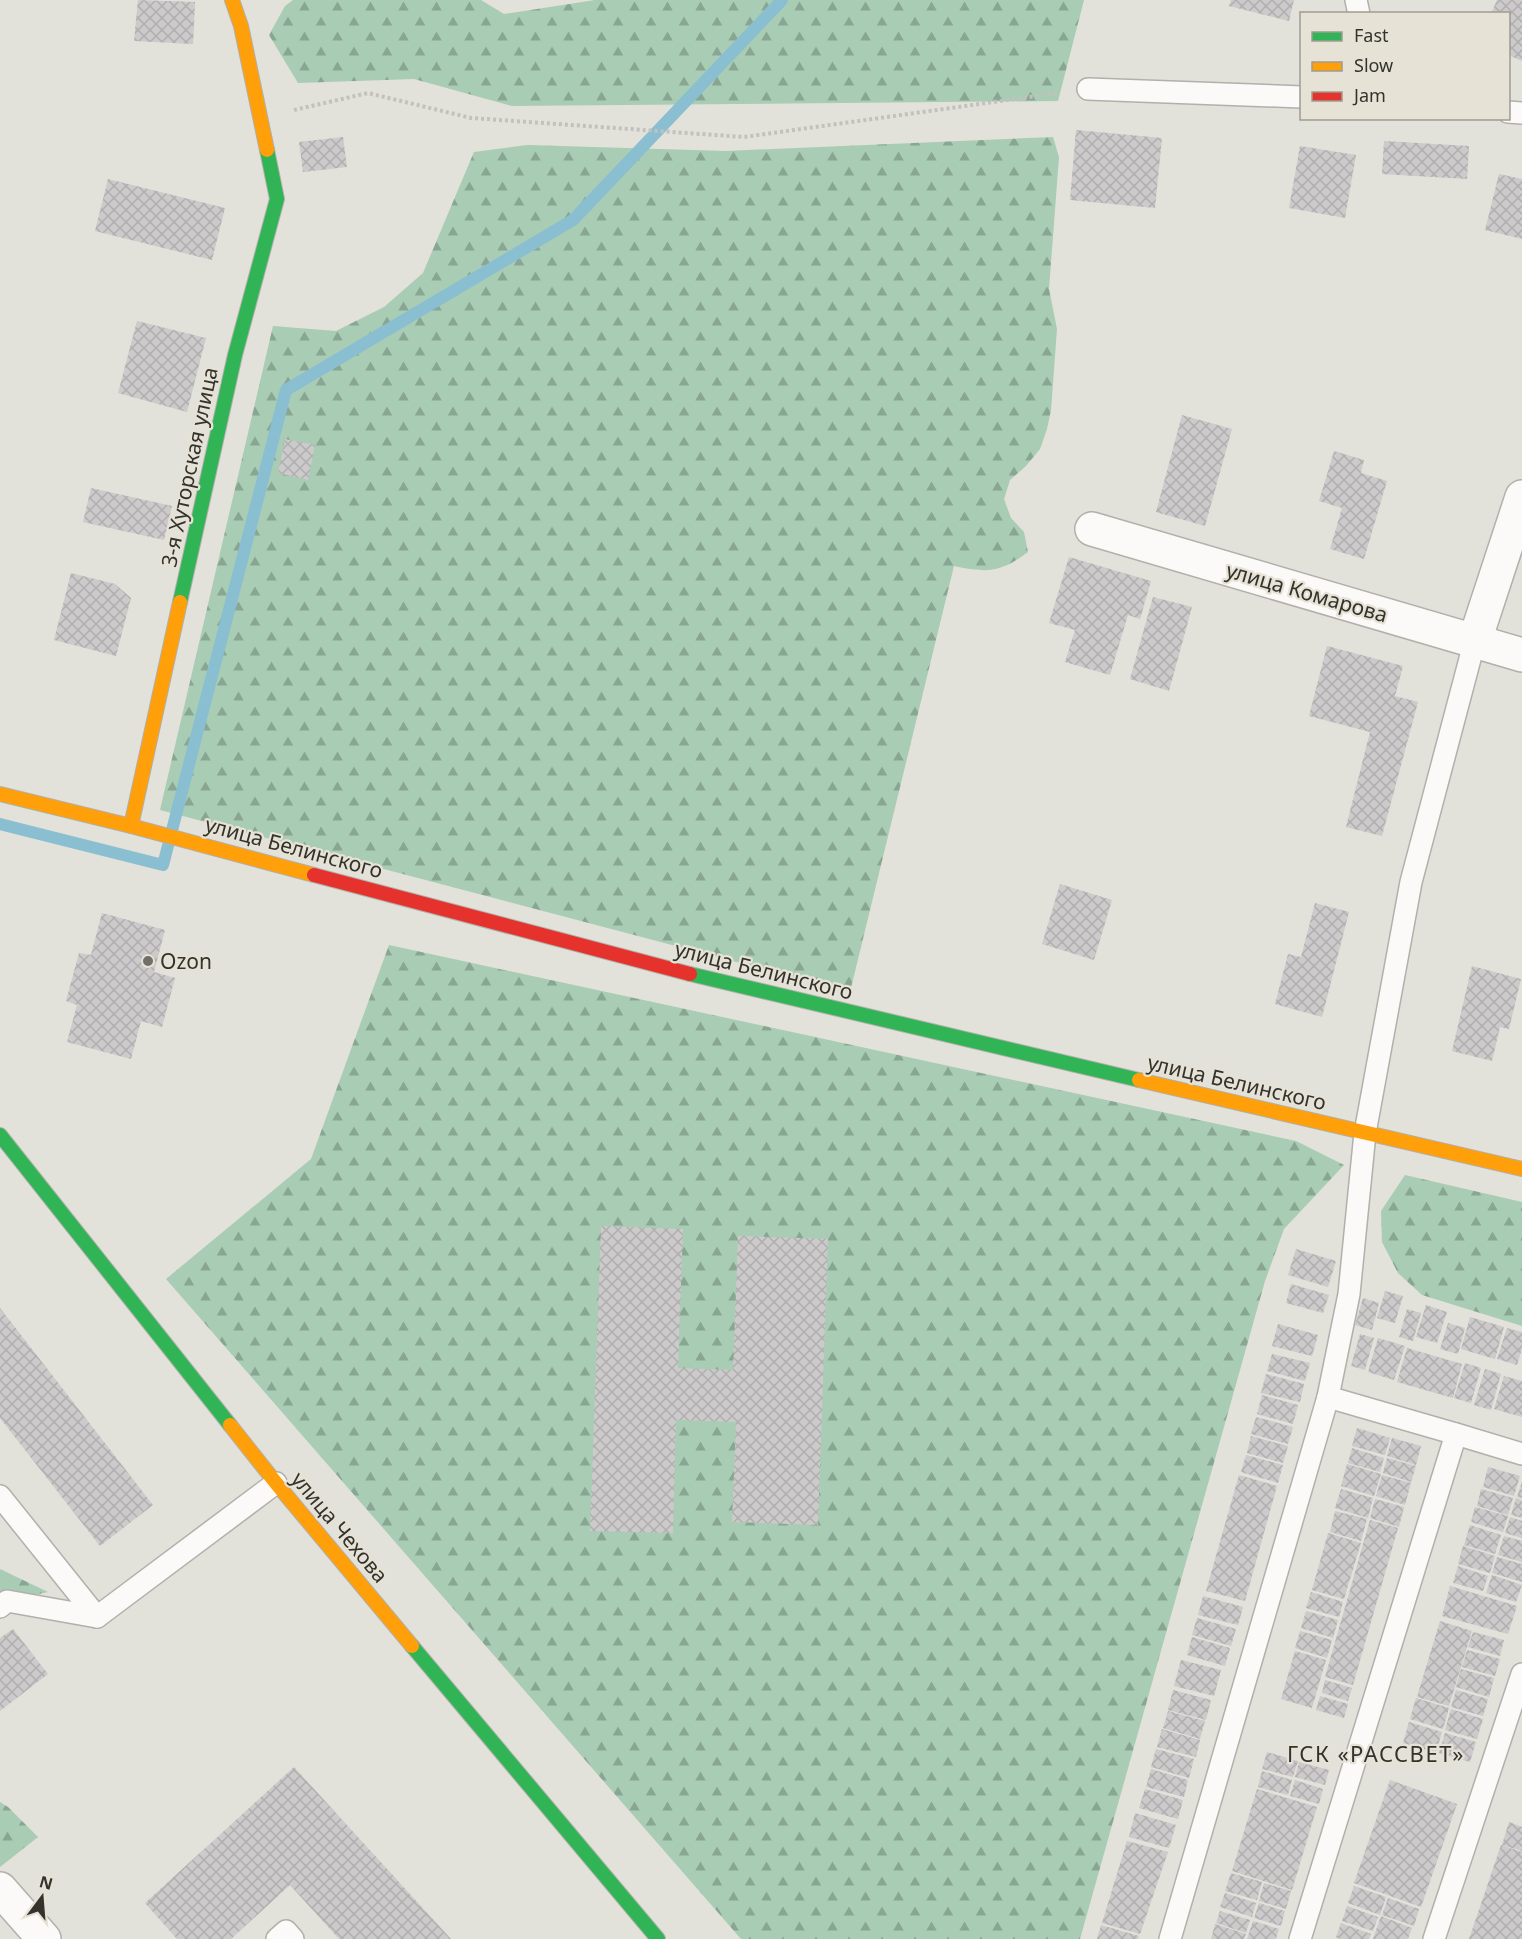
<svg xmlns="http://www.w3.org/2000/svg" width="1522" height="1939" viewBox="0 0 1522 1939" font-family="'Noto Sans',sans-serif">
<defs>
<pattern id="forest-firs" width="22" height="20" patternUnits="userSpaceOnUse" patternTransform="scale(1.5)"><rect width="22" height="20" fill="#a8ccb4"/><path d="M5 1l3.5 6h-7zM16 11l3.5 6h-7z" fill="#89a693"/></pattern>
<pattern id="building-cross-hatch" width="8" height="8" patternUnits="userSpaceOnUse" patternTransform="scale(1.5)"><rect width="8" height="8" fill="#cccaca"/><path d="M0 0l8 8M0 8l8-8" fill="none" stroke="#b0aeae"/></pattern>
</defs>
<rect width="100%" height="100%" fill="#e2e1da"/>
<!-- forest -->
<g fill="url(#forest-firs)">
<path d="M293,0H481L504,14L595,0H1084L1058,101L512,106L414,79L298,83L269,35L285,6Z"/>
<path d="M1053,137L1059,157L1049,289L1057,329L1051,410L1047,429L1040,449L1026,466L1010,480L1004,499L1011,518L1024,532L1028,552C1000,573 987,573 954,566L850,992L160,810L273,326L336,331L384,307L423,273L474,152L528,145L726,151Z"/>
<path d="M389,945L1296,1141L1344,1165L1284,1229L1265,1281L1080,1939H741L166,1279L311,1159Z"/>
<path d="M1405,1175L1522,1202V1326L1422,1295L1398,1273L1382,1242L1381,1211Z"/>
<path d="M0,1569L48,1592L0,1603Z"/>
<path d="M0,1802L8,1807L38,1837L0,1867Z"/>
</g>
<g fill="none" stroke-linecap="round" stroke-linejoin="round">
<!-- stream -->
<path stroke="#8abed1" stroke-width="12" d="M0,824L163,865L286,390L573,220L782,0"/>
</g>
<!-- building -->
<g fill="url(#building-cross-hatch)">
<path d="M138,0L195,2L193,44L134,41Z"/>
<path d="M1231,0H1294L1289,21L1229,6Z"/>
<path d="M1497,0H1522V61L1508,55V14H1491Z"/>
<path d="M1076,130L1162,138L1155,208L1070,200Z"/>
<path d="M343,137L347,167L303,172L299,142Z"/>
<path d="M1384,141L1469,146L1467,179L1382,174Z"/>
<path d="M1300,146L1356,155L1345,218L1289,208Z"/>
<path d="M1499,174L1522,179V239L1485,230Z"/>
<path d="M108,179L225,208L212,260L95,231Z"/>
<path d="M137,321L206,338L187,412L118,393Z"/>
<path d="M1182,415L1232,429L1205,526L1156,512Z"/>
<path d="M285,439L315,445L308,480L278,473Z"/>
<path d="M1334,451L1364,460L1361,473L1387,481L1364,559L1330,549L1342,508L1319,501Z"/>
<path d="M91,488L172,506L164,540L83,522Z"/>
<path d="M1069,557L1151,581L1140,619L1128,615L1110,675L1065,662L1075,630L1049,623Z"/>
<path d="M71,573L115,584L131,598L116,656L54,640Z"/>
<path d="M1153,597L1192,607L1169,691L1130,679Z"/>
<path d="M1327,646L1403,666L1395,696L1418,702L1382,836L1346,827L1370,732L1309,716Z"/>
<path d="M1060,884L1112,900L1094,960L1042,944Z"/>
<path d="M1315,903L1349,912L1322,1017L1275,1004L1288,954L1301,957Z"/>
<path d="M102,913L165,930L154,972L175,978L162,1027L141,1021L131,1059L67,1042L77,1005L66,1001L79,953L91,955Z"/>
<path d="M1472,966L1521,979L1509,1029L1500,1027L1492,1061L1452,1051Z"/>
<path d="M601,1226L683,1229L678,1368L733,1370L738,1236L828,1239L818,1525L732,1522L736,1422L676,1420L673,1533L590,1531Z"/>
<path d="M1296,1249L1336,1261L1328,1287L1288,1275Z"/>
<path d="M1291,1284L1329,1295L1323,1313L1286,1303Z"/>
<path d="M1385,1291L1403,1296L1395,1323L1377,1318Z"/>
<path d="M1363,1298L1379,1303L1372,1330L1355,1325Z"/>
<path d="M1426,1305L1447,1312L1437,1343L1416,1337Z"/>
<path d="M0,1308L153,1505L100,1546L0,1418Z"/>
<path d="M1407,1309L1421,1313L1413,1341L1399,1337Z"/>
<path d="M1470,1317L1504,1327L1495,1359L1461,1349Z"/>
<path d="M1448,1323L1465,1328L1458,1354L1440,1349Z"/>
<path d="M1278,1324L1318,1335L1312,1356L1272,1346Z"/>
<path d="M1507,1328L1522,1332V1349L1517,1365L1497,1359Z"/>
<path d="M1360,1334L1374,1338L1365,1370L1351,1366Z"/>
<path d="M1378,1338L1405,1346L1394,1380L1368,1372Z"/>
<path d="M1407,1348L1462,1364L1453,1398L1397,1382Z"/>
<path d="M1272,1354L1310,1363L1305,1381L1267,1371Z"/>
<path d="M1465,1363L1481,1368L1471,1403L1454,1398Z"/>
<path d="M1485,1369L1501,1374L1491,1410L1474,1405Z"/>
<path d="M1266,1374L1304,1384L1300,1402L1261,1393Z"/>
<path d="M1504,1376L1522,1381V1417L1494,1409Z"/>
<path d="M1262,1395L1298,1405L1293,1424L1257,1414Z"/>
<path d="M1256,1417L1293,1427L1288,1444L1251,1434Z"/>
<path d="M1357,1428L1390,1438L1385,1455L1352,1446Z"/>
<path d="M1251,1436L1288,1446L1283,1463L1247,1453Z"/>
<path d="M1392,1438L1421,1446L1416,1465L1387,1456Z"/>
<path d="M1352,1448L1384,1458L1380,1472L1348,1463Z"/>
<path d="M1246,1455L1283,1465L1278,1483L1241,1472Z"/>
<path d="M1387,1458L1416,1466L1411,1482L1383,1473Z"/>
<path d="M1347,1464L1381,1474L1374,1496L1341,1486Z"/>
<path d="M1488,1467L1520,1476L1514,1496L1483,1487Z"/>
<path d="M1239,1475L1277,1486L1245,1601L1206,1591Z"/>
<path d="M1382,1475L1411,1483L1405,1505L1376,1496Z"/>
<path d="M1522,1481V1498L1517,1497Z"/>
<path d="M1341,1489L1373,1498L1368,1518L1335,1508Z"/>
<path d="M1481,1489L1513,1498L1508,1515L1477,1506Z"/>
<path d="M1516,1498L1522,1500V1518L1511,1515Z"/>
<path d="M1375,1499L1404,1507L1399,1527L1370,1518Z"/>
<path d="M1475,1507L1508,1516L1503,1532L1471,1522Z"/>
<path d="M1335,1511L1367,1519L1361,1541L1330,1532Z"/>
<path d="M1510,1517L1522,1521V1538L1505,1533Z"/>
<path d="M1370,1520L1398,1528L1353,1685L1325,1677Z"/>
<path d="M1470,1525L1501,1535L1495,1554L1464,1545Z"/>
<path d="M1328,1533L1361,1543L1344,1599L1312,1590Z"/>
<path d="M1504,1536L1522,1541V1562L1498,1555Z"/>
<path d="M1463,1546L1495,1556L1490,1573L1458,1564Z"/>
<path d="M1497,1557L1522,1564V1582L1492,1573Z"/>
<path d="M1458,1566L1488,1576L1483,1591L1453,1583Z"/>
<path d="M1492,1575L1522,1585L1516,1602L1486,1593Z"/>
<path d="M1450,1586L1517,1606L1508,1634L1442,1616Z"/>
<path d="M1311,1592L1343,1602L1339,1617L1306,1608Z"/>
<path d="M1203,1596L1243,1607L1238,1625L1198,1615Z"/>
<path d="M1306,1611L1338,1620L1333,1638L1301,1628Z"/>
<path d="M1197,1618L1236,1629L1231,1646L1192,1635Z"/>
<path d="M1440,1621L1472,1631L1449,1706L1417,1697Z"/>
<path d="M13,1629L48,1674L0,1711V1638Z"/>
<path d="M1300,1631L1332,1640L1327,1658L1295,1648Z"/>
<path d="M1473,1632L1504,1640L1500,1656L1468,1647Z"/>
<path d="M1192,1637L1230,1648L1225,1666L1187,1655Z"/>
<path d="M1467,1650L1500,1659L1495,1676L1462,1667Z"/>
<path d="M1295,1651L1326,1660L1312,1708L1281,1699Z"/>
<path d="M1181,1660L1221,1670L1214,1696L1174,1686Z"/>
<path d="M1461,1669L1494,1678L1489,1697L1456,1687Z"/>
<path d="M1325,1680L1352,1688L1348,1701L1322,1693Z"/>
<path d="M1173,1690L1211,1700L1206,1720L1168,1710Z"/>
<path d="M1456,1690L1488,1699L1483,1716L1451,1707Z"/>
<path d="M1320,1696L1348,1704L1344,1718L1316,1710Z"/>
<path d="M1416,1698L1449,1708L1443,1729L1410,1719Z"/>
<path d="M1451,1709L1483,1719L1477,1739L1445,1730Z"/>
<path d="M1168,1711L1205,1721L1200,1739L1163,1728Z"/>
<path d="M1409,1722L1442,1732L1436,1753L1403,1743Z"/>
<path d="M1162,1729L1200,1740L1196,1757L1157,1747Z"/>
<path d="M1445,1733L1476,1742L1470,1762L1439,1753Z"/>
<path d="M1156,1749L1194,1759L1189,1778L1151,1767Z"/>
<path d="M1267,1752L1298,1761L1293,1777L1262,1769Z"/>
<path d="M1299,1762L1329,1770L1325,1785L1295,1777Z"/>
<path d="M294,1767L451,1939H339L290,1885L231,1939H177L145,1903Z"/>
<path d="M1151,1769L1188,1780L1184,1797L1146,1787Z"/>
<path d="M1262,1771L1292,1780L1288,1795L1258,1787Z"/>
<path d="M1295,1780L1323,1789L1319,1804L1290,1796Z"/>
<path d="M1390,1780L1457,1804L1421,1907L1354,1883Z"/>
<path d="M1145,1789L1183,1800L1178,1819L1139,1808Z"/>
<path d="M1257,1789L1317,1807L1292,1890L1232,1871Z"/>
<path d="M1135,1813L1176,1825L1169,1848L1129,1837Z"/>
<path d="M1509,1822L1522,1827V1851L1502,1845Z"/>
<path d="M1127,1841L1168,1852L1140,1934L1102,1923Z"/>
<path d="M1501,1845L1522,1852V1939H1469Z"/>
<path d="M1231,1873L1262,1882L1257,1900L1225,1891Z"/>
<path d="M1264,1883L1291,1891L1286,1909L1259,1901Z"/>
<path d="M1354,1886L1386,1897L1380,1915L1348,1903Z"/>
<path d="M1225,1893L1256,1903L1252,1917L1220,1907Z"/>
<path d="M1388,1898L1419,1909L1414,1926L1382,1915Z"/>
<path d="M1259,1903L1285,1911L1281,1926L1254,1918Z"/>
<path d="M1347,1906L1378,1917L1373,1931L1342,1921Z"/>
<path d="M1220,1911L1250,1920L1246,1933L1216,1923Z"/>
<path d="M1381,1916L1412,1928L1408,1939H1373Z"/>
<path d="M1253,1921L1279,1929L1276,1939H1247Z"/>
<path d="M1341,1923L1371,1934L1369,1939H1340L1336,1937Z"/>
<path d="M1215,1924L1246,1934L1244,1939H1211Z"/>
<path d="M1101,1925L1139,1936L1138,1939H1097Z"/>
</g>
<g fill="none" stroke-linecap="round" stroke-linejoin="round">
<!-- lane casing -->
<g stroke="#b1b0ab" stroke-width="24">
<g id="lane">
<path d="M1356,0L1359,14"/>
<path d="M1088,89L1302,97"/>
<path d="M1508,112L1522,113"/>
<path d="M1456,1434L1522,1454"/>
<path d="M0,1496L97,1617"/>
<path d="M0,1607L7,1601L97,1617L276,1483"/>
<path d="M277,1939L286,1931L293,1939"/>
<path d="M1170,1939L1328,1397L1349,1294L1365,1133L1411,882L1475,640"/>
<path d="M1300,1939L1456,1434L1328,1397"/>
<path d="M1434,1939L1522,1674"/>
</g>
</g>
<!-- street casing -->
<g stroke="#b1b0ab" stroke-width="36">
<g id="street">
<path d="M1092,529L1522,655"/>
<path d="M1475,640L1522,497"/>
<path d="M0,1889L44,1939"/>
</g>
</g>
<!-- fast casing -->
<g stroke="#b1b0ab" stroke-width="16">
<g id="fast">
<path d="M180,602L235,355L277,199L267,150"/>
<path d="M690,974L1139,1080"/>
<path d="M0,1135L230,1425"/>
<path d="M412,1646L658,1939"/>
</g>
</g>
<!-- slow casing -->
<g stroke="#b1b0ab" stroke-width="16">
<g id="slow">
<path d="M232,0L241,26L267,150"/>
<path d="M0,794L131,826L314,875"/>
<path d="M131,826L180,602"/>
<path d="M1139,1080L1522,1169"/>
<path d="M230,1425L276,1483L412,1646"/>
</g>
</g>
<!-- jam casing -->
<g stroke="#b1b0ab" stroke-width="16">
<path id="jam" d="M314,875L690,974"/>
</g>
<!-- path -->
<path stroke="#c2c1be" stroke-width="4" stroke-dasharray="3 3" stroke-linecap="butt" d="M294,110L368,93L471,118L744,137L1058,93"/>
<!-- lane -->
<use href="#lane" stroke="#fbfaf9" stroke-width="21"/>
<!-- street -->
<use href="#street" stroke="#fbfaf9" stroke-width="33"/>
<!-- fast -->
<use href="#fast" stroke="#30b455" stroke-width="14"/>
<!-- slow -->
<use href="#slow" stroke="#ff9f0a" stroke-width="14"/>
<!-- jam -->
<use href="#jam" stroke="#e5322d" stroke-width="14"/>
</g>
<!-- markers -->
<circle fill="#706f6a" stroke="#e6e3d6" stroke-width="2" cx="148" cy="961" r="6"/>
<g text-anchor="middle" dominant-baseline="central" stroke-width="4.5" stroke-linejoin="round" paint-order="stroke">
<!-- street labels -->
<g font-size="21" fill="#33322d" stroke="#e6e3d6">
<text transform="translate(189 467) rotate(-78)">3-я Хуторская улица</text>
<text transform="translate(1307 592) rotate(16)">улица Комарова</text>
<text transform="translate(294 847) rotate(15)">улица Белинского</text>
<text transform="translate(764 970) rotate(14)">улица Белинского</text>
<text transform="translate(1237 1082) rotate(13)">улица Белинского</text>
<text transform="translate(340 1527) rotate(50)">улица Чехова</text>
</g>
<!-- poi labels -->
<g font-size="21" fill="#33322d" stroke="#e6e3d6" text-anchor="start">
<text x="160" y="961">Ozon</text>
</g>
<!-- neighbourhood labels -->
<g font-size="22" letter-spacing="1.5" fill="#33322d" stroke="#e6e3d6">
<text x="1376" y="1753">ГСК «РАССВЕТ»</text>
</g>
</g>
<!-- legend -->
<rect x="1300" y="12" width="210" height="108" fill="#e6e3d6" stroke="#9e9c92" stroke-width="1.5"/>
<rect x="1312" y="32" width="30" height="9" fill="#30b455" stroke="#9e9c92" stroke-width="1.5"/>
<text x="1354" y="42" font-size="18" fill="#33322d">Fast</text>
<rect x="1312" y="62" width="30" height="9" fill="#ff9f0a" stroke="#9e9c92" stroke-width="1.5"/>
<text x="1354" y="72" font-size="18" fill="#33322d">Slow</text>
<rect x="1312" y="92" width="30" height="9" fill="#e5322d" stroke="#9e9c92" stroke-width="1.5"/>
<text x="1354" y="102" font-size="18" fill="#33322d">Jam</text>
<!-- north arrow -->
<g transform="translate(42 1897) rotate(16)" stroke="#e6e3d6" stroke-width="4.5" paint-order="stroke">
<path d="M0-4.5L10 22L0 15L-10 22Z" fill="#33322d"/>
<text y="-9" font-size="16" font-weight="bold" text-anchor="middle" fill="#33322d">N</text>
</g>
</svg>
